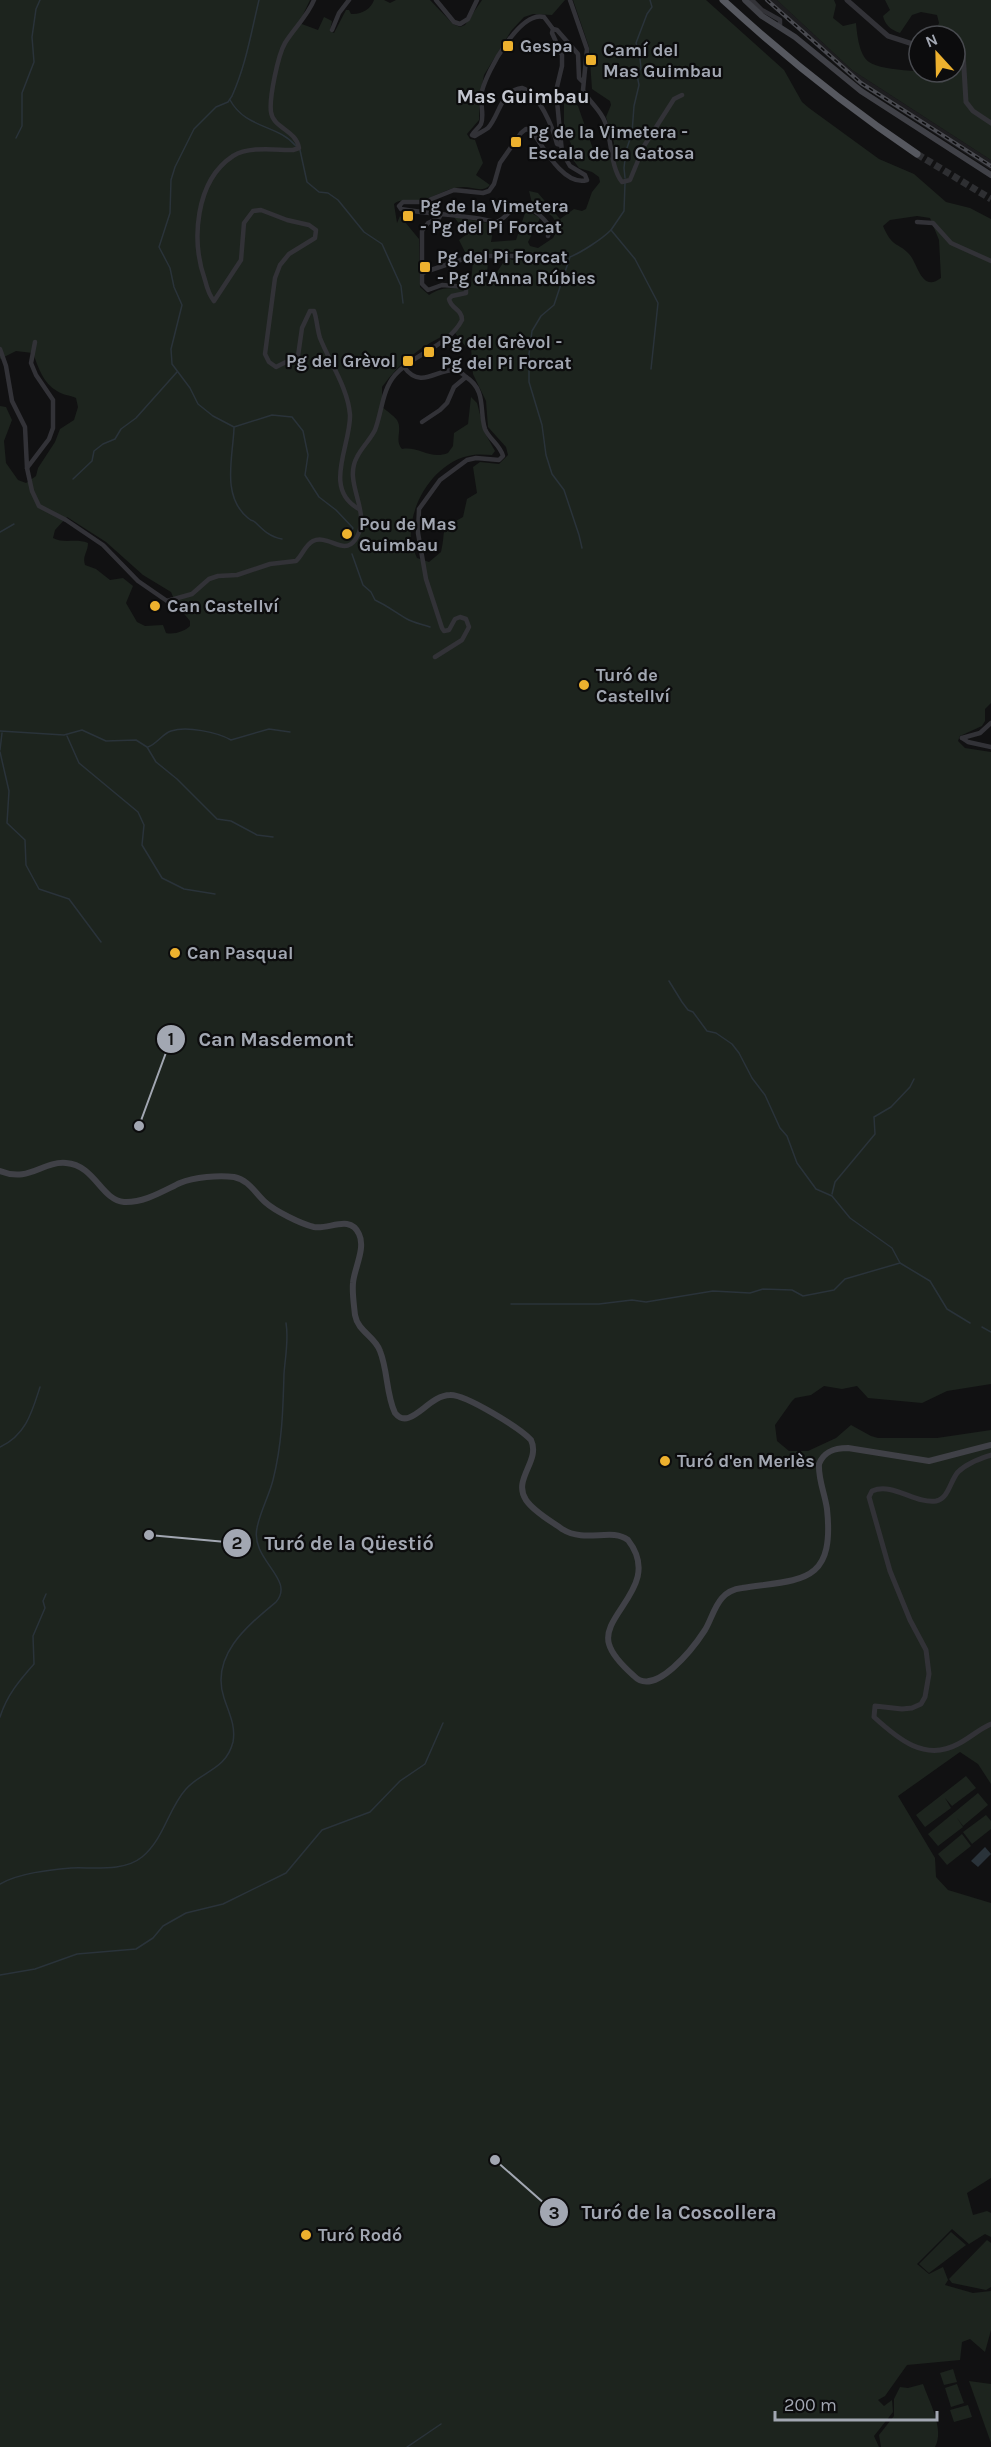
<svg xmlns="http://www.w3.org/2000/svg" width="991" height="2447" viewBox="0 0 991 2447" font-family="Karla,sans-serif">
<rect width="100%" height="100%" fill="#111112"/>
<!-- built -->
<path fill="#1d1d1f" d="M764,0H777L852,70L991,160V170L857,83Z"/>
<!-- green -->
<g fill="#1d241e" fill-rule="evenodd">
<path d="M0,0H310L299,23L318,30L324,17L332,21L330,31L334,33L346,10H349L351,14C361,15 371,9 374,0H384L390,3L396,0H430L453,24L460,27L465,25L482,0H565L552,15L533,14L524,17L511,31L484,75L480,96L479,120L467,134L470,139L475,140L483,163L476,175L490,185C483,193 473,187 463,187C448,187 436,197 421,200C412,201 401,198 394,204L397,223L400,216L419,239L420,287L429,295C447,283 453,292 471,286L473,259L488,260L487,275L484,281L489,284L507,257L512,260L517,259L518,253L512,252L467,256L459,240L467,234L454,217L494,224L491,242L516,240L526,210L540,218L528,242L530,246L538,248L553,238L559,227L552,216L532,203L529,191L538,193L560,219L574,209L582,211L586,209L592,192L600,182L599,177L592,172L579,168L571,157V144L564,128V101L568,99L578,106L594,152C601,156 608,153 613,147L614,143L606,117L611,105L610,101L592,89L589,47L573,0H706L784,70L802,102L809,108L879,159L914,174L946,202L970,208L991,219V703L985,709V721L982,726L960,736L958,741L965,748L991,752V1384L947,1391L922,1403L868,1398L857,1386L842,1389L824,1386L811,1395L795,1398L792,1401L775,1425L777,1441L789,1451H808L836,1438L851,1425L871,1436L878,1438H937L991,1430V1784L978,1764L960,1752L898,1796L935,1858L936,1877L948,1890L991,1903V2178L967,2193L973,2215L987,2211L991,2213V2237L985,2234L969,2244L952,2229L917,2264L929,2274L943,2267L948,2280L945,2285L973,2293L991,2291V2330L985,2352L970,2339L962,2342L960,2360L907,2365L885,2396L878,2400L884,2406L892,2400L893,2412L874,2436L879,2447H0V406L6,407L12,420L4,441L6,463L18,480L26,483L36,476L38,468L55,442L60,429L74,420L78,407L76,398C70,395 62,395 57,391C43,383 38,367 33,353L16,351L0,359ZM917,216L930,218L939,240L941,278C921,293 918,263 909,254C897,241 893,249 883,226L890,220ZM450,333H455L466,347L471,348L473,374L486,401L488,427L506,447L508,455L499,464L480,462L473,467L477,493L467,499L463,517C437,531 447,528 441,552L429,562L417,558C415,553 412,546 411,540C408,504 436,460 473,455C480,454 486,455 492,455L495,451L485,433L477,403L471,397L468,424L454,433L453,446L448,453C430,460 419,446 402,449C394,440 403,430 397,420C394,416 387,411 382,407V387C399,363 423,344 450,333ZM67,517L106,542L143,575L171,592L176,604L190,621V626C185,631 174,635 166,633L163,625L145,626L137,622L126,603L133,586L123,578L110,580L96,569L85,565C82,556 88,552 88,543C76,538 64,544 53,538L55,530Z"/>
<path d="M777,0H834L836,5L833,18L843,26L856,23C857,34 859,55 869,62C883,72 937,72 955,72V36H933L939,23L937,15L921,12L912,15L900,33C891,30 885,25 883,16L890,10L885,0H991V160L852,70Z"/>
<path d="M966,1776L976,1788L952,1806L945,1798L951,1808L925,1827L916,1815Z"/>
<path d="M978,1793L988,1805L963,1826L957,1818L963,1827L938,1846L928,1834Z"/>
<path d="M986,1815L991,1821V1829L972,1844L963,1832Z"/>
<path d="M962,1834L971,1846L947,1865L938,1854Z"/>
<path d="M951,2232L966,2245L929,2273L919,2264Z"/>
<path d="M987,2240L991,2243V2287L986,2290L952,2283L949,2279Z"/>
<path d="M953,2369L957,2382L944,2385L940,2373Z"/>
<path d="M969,2381L991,2384V2443Z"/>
<path d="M923,2384C929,2401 945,2430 935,2447H881L879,2435L894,2416V2399L900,2387L908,2388Z"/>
<path d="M957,2384L964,2403L951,2407L945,2388Z"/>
<path d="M968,2405L972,2417L954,2422L950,2410Z"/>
</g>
<!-- water -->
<path fill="#2a333a" d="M985,1847L991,1854L978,1867L971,1861Z"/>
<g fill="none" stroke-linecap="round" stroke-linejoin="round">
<!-- stream -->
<g stroke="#2a333a" stroke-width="1.5">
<path d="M230,100C246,129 277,124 296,146"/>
<path d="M16,138L22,126V93L34,62L32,37L36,9L40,0"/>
<path d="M300,150L307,182L319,192L328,193L338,200L364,232L382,244L401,286L403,303"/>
<path d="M625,178L624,168L626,151L632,133L634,106L639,85L637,75L641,68L639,50L636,43L647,14L652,7L650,0"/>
<path d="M625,183L624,211L611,230L635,259L658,303L651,369"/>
<path d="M234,427L213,416L198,404L190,388L172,364L171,349L182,305L174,287L170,268L159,247L170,213L171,180L175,167L194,129L216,107L228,102L232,96C246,65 251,33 259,0"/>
<path d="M234,427L272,415L292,417L303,431L308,455L305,475L319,497L336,510L353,528L348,539"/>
<path d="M234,428C233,457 221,496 248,518C254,523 250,518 256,523C263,530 270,537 282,539"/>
<path d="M73,479L92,461L94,451L103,444L115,439L121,429L136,418L177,372"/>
<path d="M0,532L14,524"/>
<path d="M582,548L579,535L564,490L552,474L546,455L542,425L529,382V354L532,331L541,316L554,305L570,257C582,252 602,239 611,230"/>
<path d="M352,554L363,585L371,592L375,600C386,605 395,612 407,619C414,623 422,624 430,627"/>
<path d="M0,731L64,735L82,730L106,741L136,740L147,747L156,762L177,779L217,819L231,821L257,835L273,837"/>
<path d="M67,736L79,763L138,812L144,825L142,845L162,878L184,889L215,894"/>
<path d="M148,747C157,744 162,734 171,731C187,726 217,732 231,740L269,729L290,732"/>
<path d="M0,750L2,733"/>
<path d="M0,752L9,791L7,823L25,840L26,865L39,889L69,899L101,942"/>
<path d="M669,981L682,1002L688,1010L693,1012L707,1031L716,1033L732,1044L739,1053L752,1078L765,1095L780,1128L787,1136L797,1163L816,1189L832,1196L850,1218L892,1248L900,1263L930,1281L947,1309L970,1323"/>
<path d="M832,1194L835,1182L875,1134L874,1117L891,1107L910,1087L914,1079"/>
<path d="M511,1304H599L632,1300L646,1302L713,1291L750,1293L763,1289L792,1290L803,1296L834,1290L845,1279L900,1263"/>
<path d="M982,1327L991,1332"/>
<path d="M0,1447C26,1435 32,1412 40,1387"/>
<path d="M0,1717C7,1695 19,1681 34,1664L33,1636L45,1608L43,1601L46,1594"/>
<path d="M0,1884C19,1873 49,1870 71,1868C92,1867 124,1872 142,1857C164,1839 168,1809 186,1789C202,1771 226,1770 233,1742C236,1726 229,1713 224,1698C210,1656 247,1626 276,1602C296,1579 250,1560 257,1528C260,1512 269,1496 273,1480C282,1445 283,1410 284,1374C285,1358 289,1340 286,1323"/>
<path d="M0,1975L35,1969L77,1954L136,1949L153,1938L163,1926L186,1913L223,1904L286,1873L322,1830L370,1812L400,1781L425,1764L443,1723"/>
<path d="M407,2447L441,2424"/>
</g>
<!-- trunk-tunnel -->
<path stroke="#2e2f32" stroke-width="7" stroke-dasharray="7 3.5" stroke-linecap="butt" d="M917,154L991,199"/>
<!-- minor -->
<g stroke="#323237" stroke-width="4.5">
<path d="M314,0C307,17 294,28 285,43C278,55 269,98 271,112C273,128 296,130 299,148L293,150C275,150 249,146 233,156C195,181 191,241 205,280C207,288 209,295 214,301L241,260L244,223L253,211L261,210L287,220L309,225L316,230L315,238L289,254L280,265L275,278L265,354L269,362L276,367L298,356L302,328L310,311H314C317,319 317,329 320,338C330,363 348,388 350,415C351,445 322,489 359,509"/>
<path d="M436,0L454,22L460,24L468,19L477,0"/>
<path d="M570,0L587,49L583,90C589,102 600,109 605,122C612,140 610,166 622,182L630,180L644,146L674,99L682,95"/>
<path d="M752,0L762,10L780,20V27"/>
<path d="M553,29L557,30L578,54L579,78L582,81"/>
<path d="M332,30L339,13L349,0"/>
<path d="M917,222L933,223L951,243L991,261"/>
<path d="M548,236L550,227C544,218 528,202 516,207C508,211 505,220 496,222C463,214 433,215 401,209L399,206L403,202H424L454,190L483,193L489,191L494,184L500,163L521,133L526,129L532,131C543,147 564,187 587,180L585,175L570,166L562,152L556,91L562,66V55L552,33L553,29L544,17C520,10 487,71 482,91C479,102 485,114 481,124C479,128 474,131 472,135L475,136C479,133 484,131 488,128C500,115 500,91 522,88C539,93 553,128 557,144L561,145"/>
<path d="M422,273L472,256H514"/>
<path d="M0,349L6,366L12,401L25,427L27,468L32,491L39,506L66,520L103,545L138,581L167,601L192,594L209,579L218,576L237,575L270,564L296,561C302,556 305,545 313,541C328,534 344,556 355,540C374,513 342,484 357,457C362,447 370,440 375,430C382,412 382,390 395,375C414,353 448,347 462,320C462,309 451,309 449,299L452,296L466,293V287L442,285L428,290L422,284V231L428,223L439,218L441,214"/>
<path d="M404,367C425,396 446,355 466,377L454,387L447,403L440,410L422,422"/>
<path d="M27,468L49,439L53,428V400L36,375L31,363L35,342"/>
<path d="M435,657L462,640L469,627L466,619L460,617L455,619L449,630L444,631L442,628L426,579L418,533L419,509L440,480L467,460L476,458L499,460L503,456C500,445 489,439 485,429C479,412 487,390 466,377"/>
<path d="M962,738L980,733L991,723"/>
<path d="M962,738L968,742L991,747"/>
</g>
<!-- tertiary -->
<g stroke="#323237" stroke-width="5">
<path d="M847,0L888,36L919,46"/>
<path d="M955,46L963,52L966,102L973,111L991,123"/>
<path d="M991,1455C980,1459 967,1463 958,1472C950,1481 949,1498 936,1501C915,1504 893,1482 872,1491L869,1497L890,1571L910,1620L926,1650L929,1674L925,1697L921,1704L912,1708L902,1709L875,1706L874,1717C898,1739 925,1762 958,1744C970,1738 979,1729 991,1724"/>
</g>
<!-- secondary -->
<g stroke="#404147" stroke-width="6">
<path d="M745,0L762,16L795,37L861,91L991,175"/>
<path d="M0,1171C29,1183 42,1161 66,1163C95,1165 101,1200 124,1202C144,1203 163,1191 180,1183C194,1177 219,1175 234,1177C249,1180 255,1193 265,1202C275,1211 301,1224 314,1227C329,1230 350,1214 359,1234C366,1248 354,1269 353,1283C352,1293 354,1305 355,1315C358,1332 375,1336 380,1351C388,1371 386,1394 395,1413C410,1432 428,1395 450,1395C465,1394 520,1428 531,1440C541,1461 512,1479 526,1500C534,1512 551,1521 562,1529C586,1544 611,1527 628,1540C663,1585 600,1614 609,1644C612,1655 625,1668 634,1676C655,1698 694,1647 705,1630C711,1620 714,1607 722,1598C728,1591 734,1589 742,1588C801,1579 835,1585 827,1509C825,1494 818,1479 819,1464C824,1451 835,1448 848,1448L929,1461L991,1445"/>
</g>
<!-- trunk -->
<path stroke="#56585f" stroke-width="7" d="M723,0C784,56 849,108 917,154"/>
<!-- rail casing -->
<g stroke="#494a50" stroke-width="4">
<path id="rail" d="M767,0L861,83L991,166"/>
</g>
<!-- rail -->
<use href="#rail" stroke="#0c0c0d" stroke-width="1.5" stroke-dasharray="4.5" stroke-linecap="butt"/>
</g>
<!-- markers -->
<g fill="#edb12e" stroke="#0c0c0d" stroke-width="2">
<rect x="502" y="40" width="12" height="12" rx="3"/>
<rect x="585" y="54" width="12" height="12" rx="3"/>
<rect x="510" y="136" width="12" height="12" rx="3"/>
<rect x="402" y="210" width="12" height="12" rx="3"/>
<rect x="419" y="261" width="12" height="12" rx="3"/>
<rect x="423" y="346" width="12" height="12" rx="3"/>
<rect x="402" y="355" width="12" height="12" rx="3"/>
<circle cx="347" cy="534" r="6"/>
<circle cx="155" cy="606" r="6"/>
<circle cx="584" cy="685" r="6"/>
<circle cx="175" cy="953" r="6"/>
<circle cx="665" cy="1461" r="6"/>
<circle cx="306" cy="2235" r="6"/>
</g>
<g text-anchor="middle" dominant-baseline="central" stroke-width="4.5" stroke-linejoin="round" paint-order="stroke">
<!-- poi labels -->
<g font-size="18" font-weight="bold" fill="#a2a7b2" stroke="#0c0c0d" text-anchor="start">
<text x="520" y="46">Gespa</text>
<text x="603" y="50">Camí del<tspan x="603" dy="21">Mas Guimbau</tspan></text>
<text x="528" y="132">Pg de la Vimetera -<tspan x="528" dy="21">Escala de la Gatosa</tspan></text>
<text x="420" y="206">Pg de la Vimetera<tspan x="420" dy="21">- Pg del Pi Forcat</tspan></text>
<text x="437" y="257">Pg del Pi Forcat<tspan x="437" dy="21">- Pg d'Anna Rúbies</tspan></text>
<text x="441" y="342">Pg del Grèvol -<tspan x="441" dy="21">Pg del Pi Forcat</tspan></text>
<text x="396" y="361" text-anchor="end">Pg del Grèvol</text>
<text x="359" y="524">Pou de Mas<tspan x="359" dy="21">Guimbau</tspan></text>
<text x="167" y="606">Can Castellví</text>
<text x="596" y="675">Turó de<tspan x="596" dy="21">Castellví</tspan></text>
<text x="187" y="953">Can Pasqual</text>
<text x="677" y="1461">Turó d'en Merlès</text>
<text x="318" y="2235">Turó Rodó</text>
</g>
<!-- neighbourhood labels -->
<g font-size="20" font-weight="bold" fill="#c3c6cf" stroke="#0c0c0d">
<text x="523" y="96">Mas Guimbau</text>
</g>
</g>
<!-- callouts -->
<path fill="none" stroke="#a2a7b2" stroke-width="2" d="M139 1126L171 1039M149 1535L237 1543M495 2160L554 2212"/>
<g fill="#a2a7b2" stroke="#0c0c0d" stroke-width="2">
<circle cx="139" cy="1126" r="6"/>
<circle cx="149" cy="1535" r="6"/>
<circle cx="495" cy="2160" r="6"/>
<circle cx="171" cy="1039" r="15"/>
<circle cx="237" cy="1543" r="15"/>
<circle cx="554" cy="2212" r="15"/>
</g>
<g font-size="18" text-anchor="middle" font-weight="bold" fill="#111">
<text x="171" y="1045">1</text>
<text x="237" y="1549">2</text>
<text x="554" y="2219">3</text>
</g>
<g font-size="20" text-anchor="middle" font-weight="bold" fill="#a2a7b2" stroke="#0c0c0d" stroke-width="4.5" stroke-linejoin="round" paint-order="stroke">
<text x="276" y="1046">Can Masdemont</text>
<text x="349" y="1550">Turó de la Qüestió</text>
<text x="679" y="2219">Turó de la Coscollera</text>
</g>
<!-- north arrow -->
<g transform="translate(937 54) rotate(338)"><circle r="28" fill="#0c0c0d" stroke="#484a4f" stroke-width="1.5"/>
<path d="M0-4.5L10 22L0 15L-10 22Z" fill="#edb12e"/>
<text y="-9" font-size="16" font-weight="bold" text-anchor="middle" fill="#a2a7b2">N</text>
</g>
<!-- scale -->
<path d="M775 2411v9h162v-9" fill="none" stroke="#a2a7b2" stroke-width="3"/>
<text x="784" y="2411" font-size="18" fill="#a2a7b2" stroke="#0c0c0d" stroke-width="4.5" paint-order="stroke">200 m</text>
</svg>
